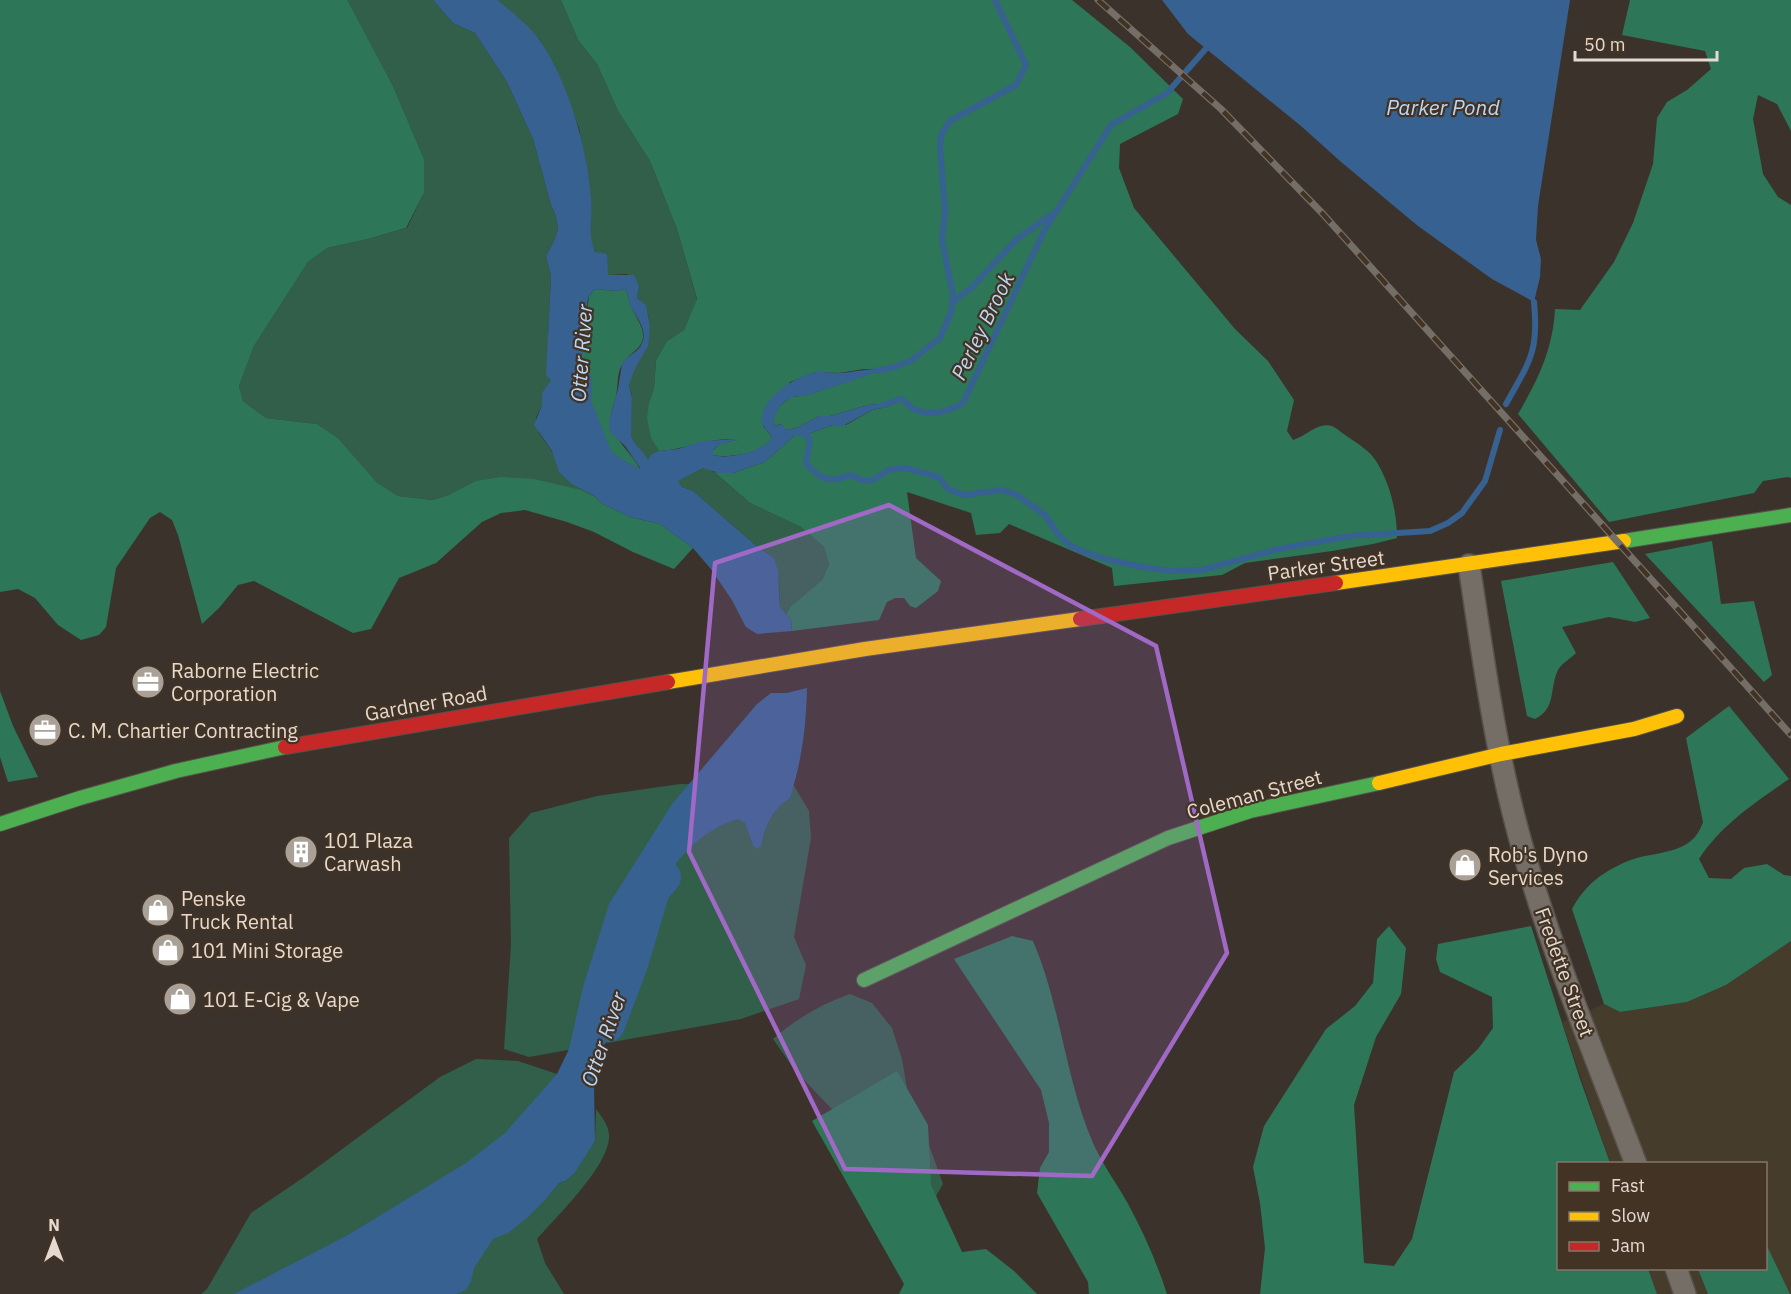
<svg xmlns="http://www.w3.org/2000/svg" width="1791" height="1294" viewBox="0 0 1791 1294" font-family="'IBM Plex Sans',sans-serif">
<rect width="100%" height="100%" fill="#3b332b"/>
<!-- industrial -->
<path fill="#453c2c" d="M1791,941V1294H1657L1648,1269L1766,1268V1164L1610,1163L1562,1022L1604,1004L1620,1012L1687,1002L1726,985Z"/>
<!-- green -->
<g fill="#315f4a">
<path d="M346,0H433L453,23L475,33L507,82L533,139L551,205L556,216L558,228L555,239L547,254V260L551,276L548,338L551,380L542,392V405L536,418L539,433L553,453L739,556L746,627L732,600L711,569L693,548L660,524L601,503L451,494L433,500L398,496L377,484L338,438L317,424L266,418L243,401L239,386L254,346L308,262L327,248L368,239L407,228L424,193V159L393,86Z"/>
<path d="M498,0H561L578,40L597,64L618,111L650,161L677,229L697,300L684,330L667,341L656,360L654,388L649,403L651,437L659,451L651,454L648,461C644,451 634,445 631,435C631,422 631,410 632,398C632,393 629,388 629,384C630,375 635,369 639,362C649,342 657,314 637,298L639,286L627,274L608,275L590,242L591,198L579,128L560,80L540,40Z"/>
<path d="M703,468H709L750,503L801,527L824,547L829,565L822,580L791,606L786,614L780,607L779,581L773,557L759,548L693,491L682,487L677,481Z"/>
<path d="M680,784L794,786L809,811L811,838L794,937L806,965L799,999L741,1019L529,1057L504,1049L511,945L509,838L531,813L597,796Z"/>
<path d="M850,994L872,1003L892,1028L902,1059L907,1089L908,1117L929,1145L943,1184L936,1196L888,1169L794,1069L773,1039C796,1019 821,1004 850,994Z"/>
<path d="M476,1059L518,1061L557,1074L547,1198L559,1183L565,1181L595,1141L596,1109C602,1117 610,1127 609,1138C607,1168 557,1216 537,1239L545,1263L564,1294H201L207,1289L251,1213L307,1175L440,1077Z"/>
</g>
<!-- forest -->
<g fill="#2d7658">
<path d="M0,0H347L393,86L424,159V193L406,228L368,239L327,248L308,262L254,346L239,386L243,401L266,418L317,424L338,438L377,483L398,496L433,500L451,494L476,481L501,477L534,479L581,490L595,497L601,503L630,517L660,524L693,548L674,569L633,552L594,532L567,522L525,510L501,513L482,522L436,563L399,578L371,629L353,633L254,581L238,585L219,608L202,624L178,535L172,520L160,512L150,518L116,568L106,627L99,635L81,640L58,625L35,598L18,589L0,592Z"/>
<path d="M561,0H1072L1130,47L1183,99L1178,114L1120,144L1119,168L1134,208L1235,329L1268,361L1294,400L1287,431L1293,440C1307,436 1317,422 1332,426C1337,428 1343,434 1348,437C1357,443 1371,452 1376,461C1390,483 1397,512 1397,538L1373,544L1332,551L1245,563L1222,575L1114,586L1112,568L1009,524L1000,533L976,535L971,513L907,492L916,558L941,581L938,591L916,608L910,606L904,598H895L887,602L879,620L792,631L791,620L786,614L791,606L822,580L829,565L824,547L801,527L750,503L714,472L733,473L756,465L765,462L794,436H803L833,425H846L872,410L887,407L894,403L868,405L830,416H819L797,428L786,430L781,424L776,426L774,424V414L781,405L791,397L808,395L880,370L864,369L839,373L815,372L790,382L763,426L772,437C768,452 727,459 713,455V450L721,443L738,440C711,436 686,450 659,451L651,438L647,418L649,403L654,388L656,360L667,341L684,330L697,299L677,229L650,161L618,111L597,64L578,40Z"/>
<path d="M1630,0H1791V131L1777,104L1758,95L1753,119L1763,174L1778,197L1791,205V478L1788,477L1763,481L1754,493L1609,522L1518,414C1538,380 1553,349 1555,309L1580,310L1614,262L1633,223L1653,164L1657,118L1667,102L1687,90L1711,69L1705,51L1622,35Z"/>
<path d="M595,289L617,291L625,289C629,295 628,300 631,306C636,319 651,335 638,348C631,355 624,359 620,369C617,377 618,387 616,396C614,404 609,415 611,423C615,441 631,452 640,469L638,475C625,476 600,467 592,457C570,430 584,331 589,296Z"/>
<path d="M1712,541L1721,604L1754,601L1772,675L1764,682L1645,554Z"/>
<path d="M1613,562L1650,618L1635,622L1609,617L1562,627L1576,653C1571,658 1561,664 1558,670C1549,688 1557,708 1535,719L1527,716L1501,581Z"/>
<path d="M0,691L13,726L38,777L8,782L0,757Z"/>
<path d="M1729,706L1789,779C1755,803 1722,824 1699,859L1709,878L1731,879L1744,868L1767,864L1784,875L1791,876V941L1726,985L1687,1002L1620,1012L1604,1004L1572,909C1585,885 1602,872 1628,861C1655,850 1692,857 1703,822L1686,738Z"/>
<path d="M1389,926L1406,948L1401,994L1376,1037L1354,1105L1364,1263L1394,1266L1412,1239L1454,1072L1478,1049L1493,1028L1492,997L1440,972L1436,959L1438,944L1531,926L1580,1079L1610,1163L1558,1164V1268L1648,1269L1657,1294H1260L1265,1248L1260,1203L1253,1167L1264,1126L1326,1029L1355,1006L1373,983L1377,939Z"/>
<path d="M1012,936L1033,941C1061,1006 1065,1078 1093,1143C1102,1163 1116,1183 1127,1202C1143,1231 1157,1263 1167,1294H1089L1088,1282L1037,1193L1040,1168L1049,1152V1123L1041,1090L954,959Z"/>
<path d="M897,1071L928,1125L931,1185L962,1252L986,1249L1014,1271L1037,1294H899L904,1284L812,1121Z"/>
<path d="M1766,1244L1790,1294H1708L1698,1269L1766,1268Z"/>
</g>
<!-- water -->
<g fill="#376190" fill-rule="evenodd">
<path d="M433,0H498C512,13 530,26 541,42C569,85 587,147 591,198C593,216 587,234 595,252L607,254L608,275H634L639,286L637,298L646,305L650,326L648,346L634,371L629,385L632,398L631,435C634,445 643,450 648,460L651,454L659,451L678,449L703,441L738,439L739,440C728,442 721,442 713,450V455C726,460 768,451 772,437C769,432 763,428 762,422C759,400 793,378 812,373C821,370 831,374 840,373C854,372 867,368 881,370C858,380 833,386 809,395C803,397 797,395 791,398C780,403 774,413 774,424L776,426L782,424L786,430L797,428L819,416H830L868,405L895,402L887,407L872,410L841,427L833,425L803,436H794L765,462L756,465L733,473H719L703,468L678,481L682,487L693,491L759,548L773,557L778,570L780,607L791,620L792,631L757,634L746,627L732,600L711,569L693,548L660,524L630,517L601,503L595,496L572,484L559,472L552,451L534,425L542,405V392L551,380L546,375L551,276L547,260V254L555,239L558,228L556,216L551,205L533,139L507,82L475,33L453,23ZM595,289L617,291L625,289C629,295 628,301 631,307C637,318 650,333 640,347C635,353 627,357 622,363L618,389L609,420L610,432L625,446L640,468L637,475C624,476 600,468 592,457C573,433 582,349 586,319C587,313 586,303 589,296C589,296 594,290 595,289Z"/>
<path d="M1162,0H1570L1538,206L1536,240L1541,259L1540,277L1534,302L1492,279L1418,226L1340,161L1301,126L1188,34Z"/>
<path d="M807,688C806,729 802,759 790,798C773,808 764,827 761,846L756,849L753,845L745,823L738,819C670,839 642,919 622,979L630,995L635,1000L634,1004L628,1007L623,1015H616L613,1019L597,1067L594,1087L595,1141L575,1172L565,1181L559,1183L547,1198L527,1218L508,1233L493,1239L474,1268L471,1281L466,1290L456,1294H234L348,1235L466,1163L505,1133L557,1074L569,1049L583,987L609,904L672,804L757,704L771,693H787Z"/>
</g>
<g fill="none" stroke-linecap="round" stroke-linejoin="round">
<!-- stream -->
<g stroke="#376190" stroke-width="6">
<path d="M952,303L971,288L1017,239L1052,214"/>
<path d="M876,371L895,367L912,360L940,338L951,312L953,295L942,240L945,213L940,145L942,133L950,121L1016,85L1026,65L995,0"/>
<path d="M1506,404C1529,362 1539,353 1534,302"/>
<path d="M883,405L901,399C906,401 907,405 912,408C928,417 948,412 963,403L1044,231L1111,125L1167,93L1210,44"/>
<path d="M799,432L807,436L810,440L806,463C813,472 824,481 836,479C841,479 845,476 851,475L864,481L875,479L888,470L905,468L939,477L948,489L964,495L1002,490L1017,495L1046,516L1057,533L1068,544L1081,551L1105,559L1142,567L1172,571L1202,570L1278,549L1350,536L1430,531L1448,523L1462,513L1485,481L1500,430"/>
<path d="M620,476L646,471"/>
</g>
<!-- river -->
<g stroke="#376190" stroke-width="34">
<path d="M575,382L574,404L598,464L634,486"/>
<path d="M608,1025L631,964L653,890L664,877"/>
</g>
<!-- street casing -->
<g stroke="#58514a" stroke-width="24">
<g id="street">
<path d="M1469,565C1484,663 1497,764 1526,860C1556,963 1598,1063 1636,1164"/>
<path d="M1676,1268L1685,1294"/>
</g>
</g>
<!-- fast casing -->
<g stroke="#58514a" stroke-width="16">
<g id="fast">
<path d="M1624,541L1791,515"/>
<path d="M0,824L80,798L176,771L285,747"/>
<path d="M864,980L1168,838L1250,811L1379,783"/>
</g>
</g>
<!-- slow casing -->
<g stroke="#58514a" stroke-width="16">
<g id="slow">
<path d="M1336,583L1624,541"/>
<path d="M668,682L865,649L1080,619"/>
<path d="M1379,783L1501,754L1634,729L1677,716"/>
</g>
</g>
<!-- jam casing -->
<g stroke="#58514a" stroke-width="16">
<g id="jam">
<path d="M1080,619L1336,583"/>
<path d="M285,747L668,682"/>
</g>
</g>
<!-- street -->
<use href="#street" stroke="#746e67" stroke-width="21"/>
<!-- fast -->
<use href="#fast" stroke="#4caf50" stroke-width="14"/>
<!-- slow -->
<use href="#slow" stroke="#ffc107" stroke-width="14"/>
<!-- jam -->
<use href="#jam" stroke="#c62828" stroke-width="14"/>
<!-- rail casing -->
<g stroke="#746e67" stroke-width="7">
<path id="rail" d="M1098,0L1221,109L1323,214L1791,735"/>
</g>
<!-- rail -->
<use href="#rail" stroke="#423324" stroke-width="4.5" stroke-dasharray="14" stroke-linecap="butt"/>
</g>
<!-- marked area -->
<path fill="#a069c5" fill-opacity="0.2" stroke="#a069c5" stroke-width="4.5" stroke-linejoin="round" d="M889,505L1156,646L1227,953L1092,1176L845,1169L689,852L715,563Z"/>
<!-- icons -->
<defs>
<g id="office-disc" transform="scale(1.725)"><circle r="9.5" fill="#a9a097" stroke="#423324"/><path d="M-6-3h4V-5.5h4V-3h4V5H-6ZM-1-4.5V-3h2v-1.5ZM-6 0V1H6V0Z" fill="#fff"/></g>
<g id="building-disc" transform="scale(1.725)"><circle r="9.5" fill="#a9a097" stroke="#423324"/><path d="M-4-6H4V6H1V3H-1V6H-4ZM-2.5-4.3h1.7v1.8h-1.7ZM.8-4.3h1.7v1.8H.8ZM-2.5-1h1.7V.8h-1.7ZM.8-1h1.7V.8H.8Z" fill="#fff"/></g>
<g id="shop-disc" transform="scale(1.725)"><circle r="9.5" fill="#a9a097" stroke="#423324"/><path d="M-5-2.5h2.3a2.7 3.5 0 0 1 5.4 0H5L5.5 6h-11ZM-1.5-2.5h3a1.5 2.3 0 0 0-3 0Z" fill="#fff"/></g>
</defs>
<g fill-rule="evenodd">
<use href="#office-disc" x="148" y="682"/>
<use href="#office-disc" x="45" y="730"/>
<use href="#building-disc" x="301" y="852"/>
<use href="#shop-disc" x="1465" y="865"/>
<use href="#shop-disc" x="158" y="910"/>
<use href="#shop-disc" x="168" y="950"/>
<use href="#shop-disc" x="180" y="999"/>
</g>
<g text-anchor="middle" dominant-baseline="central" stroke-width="4.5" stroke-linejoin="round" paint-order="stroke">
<!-- street labels -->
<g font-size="20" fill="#e4dad1" stroke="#423324">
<text transform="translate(1326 565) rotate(-8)">Parker Street</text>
<text transform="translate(426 703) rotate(-10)">Gardner Road</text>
<text transform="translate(1254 794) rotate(-15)">Coleman Street</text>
<text transform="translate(1565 972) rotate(70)">Fredette Street</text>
</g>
<!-- poi labels -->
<g font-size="20" fill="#e4dad1" stroke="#423324" text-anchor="start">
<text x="171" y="670">Raborne Electric<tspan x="171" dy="23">Corporation</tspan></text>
<text x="68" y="730">C. M. Chartier Contracting</text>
<text x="324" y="840">101 Plaza<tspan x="324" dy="23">Carwash</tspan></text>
<text x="1488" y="854">Rob's Dyno<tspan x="1488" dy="23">Services</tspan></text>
<text x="181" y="898">Penske<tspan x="181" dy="23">Truck Rental</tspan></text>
<text x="191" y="950">101 Mini Storage</text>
<text x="203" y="999">101 E-Cig &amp; Vape</text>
</g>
<!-- water labels -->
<g font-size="21" font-style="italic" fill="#bcd6f5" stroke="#423324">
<text x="1443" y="107">Parker Pond</text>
<text transform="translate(982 326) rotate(-64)">Perley Brook</text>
<text transform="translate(581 353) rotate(-86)">Otter River</text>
<text transform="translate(603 1039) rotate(-71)">Otter River</text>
</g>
</g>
<!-- legend -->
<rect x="1557" y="1162" width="210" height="108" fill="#423324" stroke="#837669" stroke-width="1.5"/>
<rect x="1569" y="1182" width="30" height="9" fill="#4caf50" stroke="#837669" stroke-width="1.5"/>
<text x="1611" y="1192" font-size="18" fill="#e4dad1">Fast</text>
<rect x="1569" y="1212" width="30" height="9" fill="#ffc107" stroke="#837669" stroke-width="1.5"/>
<text x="1611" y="1222" font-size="18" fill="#e4dad1">Slow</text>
<rect x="1569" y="1242" width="30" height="9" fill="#c62828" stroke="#837669" stroke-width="1.5"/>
<text x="1611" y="1252" font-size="18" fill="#e4dad1">Jam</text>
<!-- north arrow -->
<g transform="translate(54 1240)" stroke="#423324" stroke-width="4.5" paint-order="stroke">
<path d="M0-4.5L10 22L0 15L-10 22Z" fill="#e4dad1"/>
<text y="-9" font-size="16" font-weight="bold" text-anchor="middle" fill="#e4dad1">N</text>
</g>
<!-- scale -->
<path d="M1575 51v9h142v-9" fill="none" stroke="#e4dad1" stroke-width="3"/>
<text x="1584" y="51" font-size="18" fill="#e4dad1" stroke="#423324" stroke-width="4.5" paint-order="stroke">50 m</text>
</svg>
